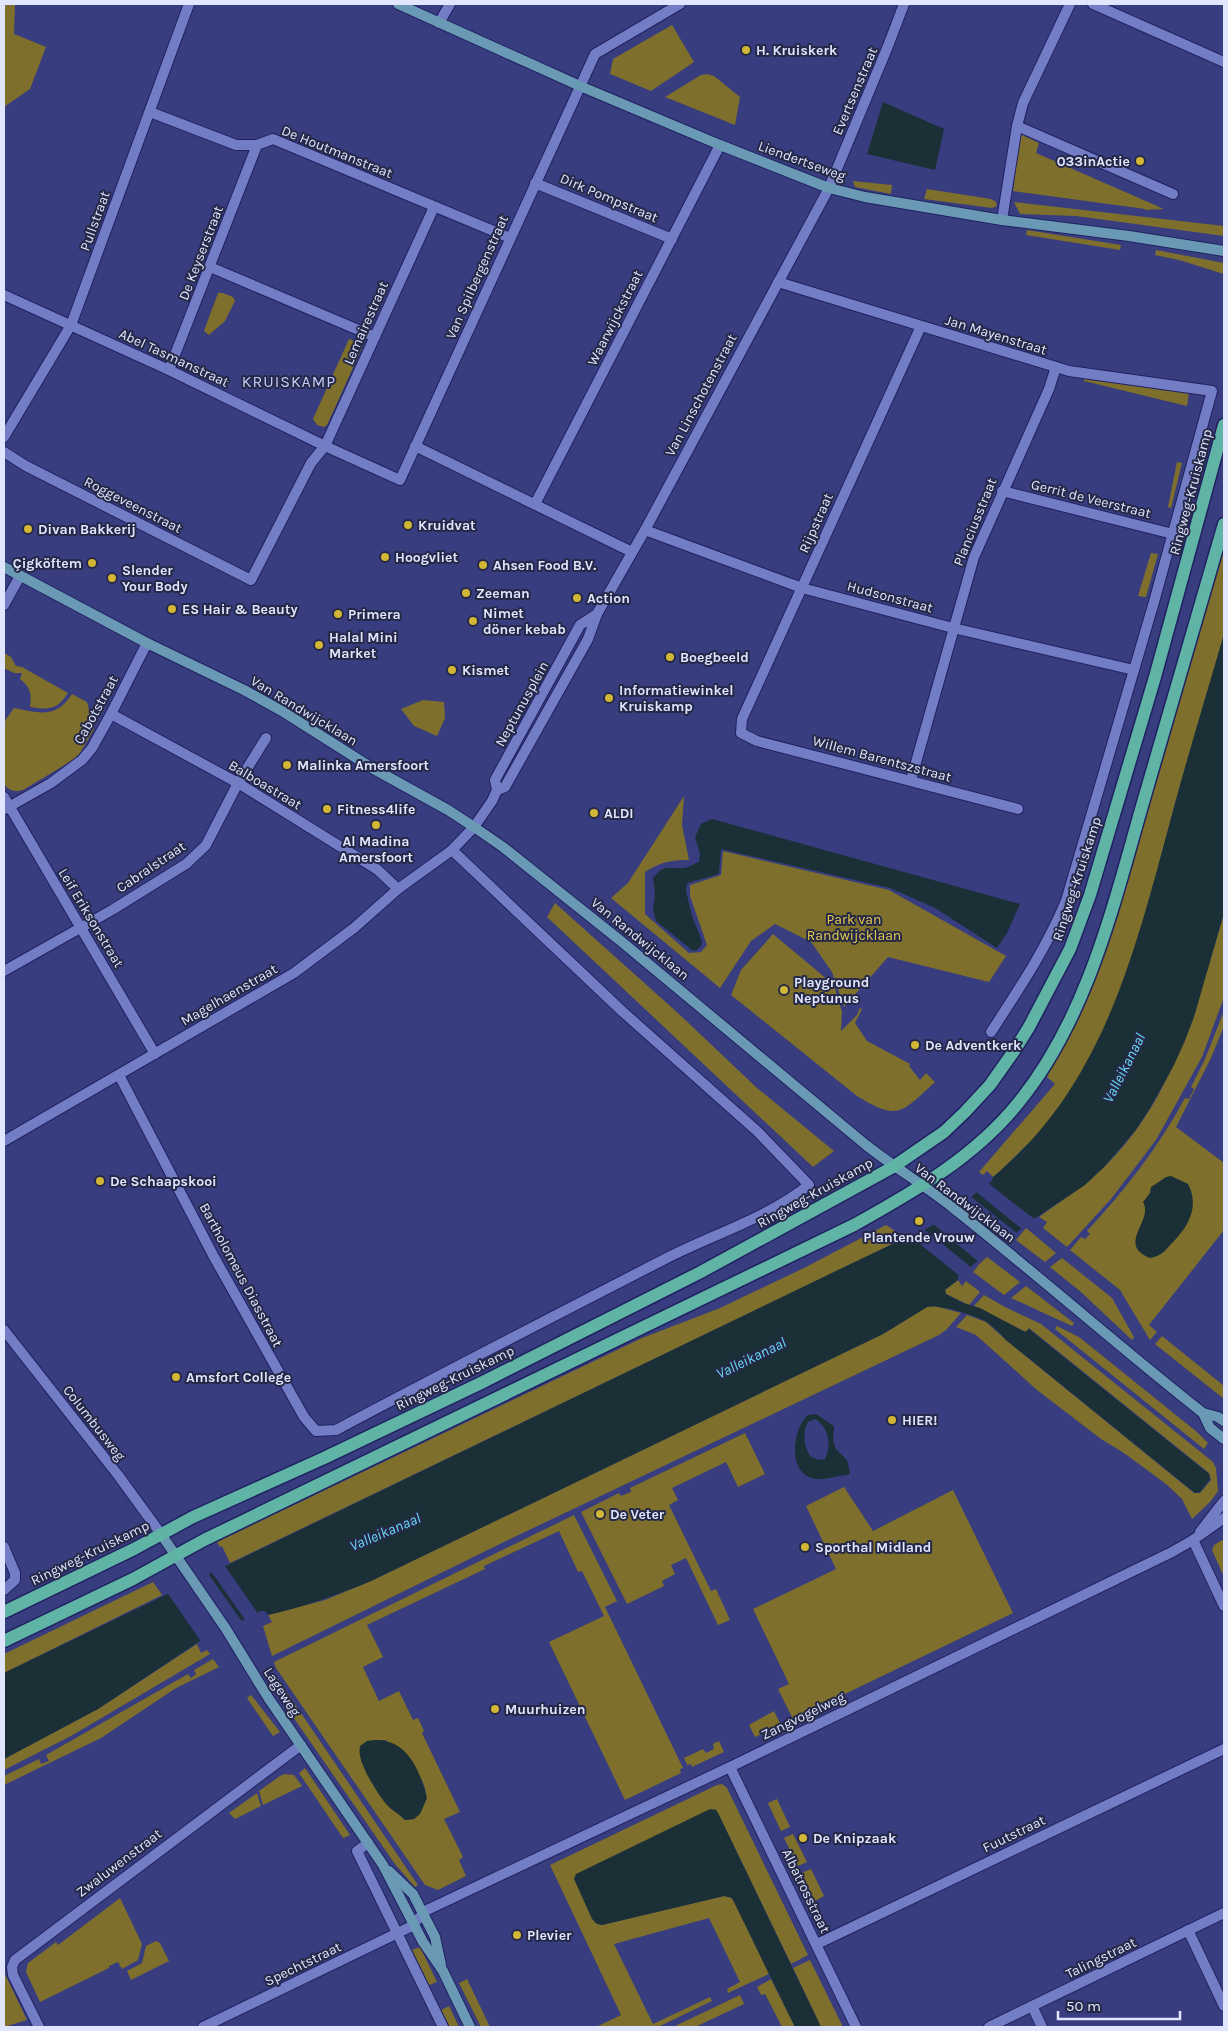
<svg xmlns="http://www.w3.org/2000/svg" width="1228" height="2031" viewBox="0 0 1228 2031" font-family="Karla,sans-serif">
<rect width="100%" height="100%" fill="#373d7f"/>
<!-- green -->
<g fill="#7e6f2c" fill-rule="evenodd">
<path d="M4,4H15L14,34L46,47L30,89L4,107Z"/>
<path d="M672,25L694,62L651,91L610,74L613,59Z"/>
<path d="M707,74L714,76L740,97L735,125L665,97L701,75Z"/>
<path d="M1020,134L1039,143L1036,153L1164,209L1145,210V209L1013,191Z"/>
<path d="M853,181L892,185L891,194L855,187Z"/>
<path d="M927,189L991,199L996,202L997,206L992,208L924,199Z"/>
<path d="M1014,202L1224,226V236L1076,216L1020,214Z"/>
<path d="M1027,230L1121,245L1120,250L1026,235Z"/>
<path d="M1156,250L1224,263V274L1179,260L1155,255Z"/>
<path d="M218,293H223L233,297L235,301L225,321L209,335L204,331Z"/>
<path d="M349,339L361,343V350L327,425L324,427L317,425L313,419Z"/>
<path d="M1084,378L1189,392L1187,406L1084,381Z"/>
<path d="M1177,462L1182,463L1171,508L1168,507Z"/>
<path d="M1224,546V634L1175,803L1149,902L1123,983L1111,1015L1078,1079L1060,1107L1036,1136L999,1172L993,1177L987,1171L983,1175L979,1172L1055,1084L1047,1077L1133,860Z"/>
<path d="M1151,553L1158,554L1146,597L1138,596Z"/>
<path d="M4,653L11,657L16,666L22,667L68,693C57,710 49,710 30,707C32,693 30,687 20,679L22,673H14L4,668Z"/>
<path d="M72,694L87,702L94,729L80,753L73,760L23,790C15,792 9,791 4,784V722L14,708C39,713 56,719 72,694Z"/>
<path d="M423,700L444,702L445,718L437,736L414,726L401,709Z"/>
<path d="M684,796L682,825L689,860C670,860 661,862 645,872V914L689,953L701,952L707,945L690,896V885L721,875L723,851L889,890L1006,956L989,982L888,957L844,1007L832,972L811,942L775,924L751,941L720,988L611,898L628,883Z"/>
<path d="M555,903L679,1014L757,1088L834,1151L813,1167L547,917Z"/>
<path d="M1224,913V997L1202,1057L1156,1140L1111,1199L1067,1247L1043,1228L1047,1222L1039,1217C1061,1201 1083,1187 1103,1168C1174,1100 1197,1004 1224,913Z"/>
<path d="M773,934L834,985L842,1012L841,1031L857,1015L860,1008L862,1009L855,1023L867,1041L910,1064L909,1066L920,1080L926,1073L935,1082C902,1112 899,1122 857,1096L731,995L741,970Z"/>
<path d="M1224,1011V1026L1211,1058L1176,1127L1224,1163V1230L1149,1325L1157,1332L1150,1340L1120,1290L1070,1250L1081,1237L1085,1239L1090,1234L1087,1231C1125,1190 1158,1148 1185,1098L1189,1099L1194,1089L1191,1087L1205,1059Z"/>
<path d="M886,1225L898,1233L903,1239L230,1563L222,1546L220,1547L217,1542L642,1338L720,1308L806,1267Z"/>
<path d="M1026,1228L1056,1253L1045,1262L1016,1240Z"/>
<path d="M986,1256L1020,1282L1004,1295L973,1272Z"/>
<path d="M1062,1258L1112,1298L1134,1337L1132,1340L1081,1292L1050,1267Z"/>
<path d="M958,1280L962,1286L966,1281L980,1292L969,1305L946,1294L945,1290Z"/>
<path d="M1026,1286L1074,1323L1072,1326L1011,1298Z"/>
<path d="M984,1295L1005,1307L1041,1324L1213,1462L1216,1468L1218,1491L1210,1502L1192,1519L1182,1499L1166,1484L1124,1453L1101,1439L1037,1390L976,1335L956,1327L967,1315L986,1322L1006,1340L1194,1493H1200L1211,1480L1209,1473L1029,1328L1026,1332L974,1306Z"/>
<path d="M935,1306L961,1313L946,1330L939,1335L508,1540L272,1656L263,1626L272,1622L268,1615L325,1600L371,1581L883,1334L927,1307Z"/>
<path d="M1057,1326L1079,1337L1197,1432L1208,1443L1204,1449L1055,1329Z"/>
<path d="M1162,1336L1224,1386V1399L1155,1344Z"/>
<path d="M745,1433L765,1474L738,1487L726,1462L672,1488L678,1500L669,1505L711,1591L716,1589L730,1620L718,1625L686,1558L671,1565L675,1574L662,1581L664,1586L627,1604L581,1512L619,1493L621,1496L631,1492L630,1488Z"/>
<path d="M844,1487L873,1531L953,1490L1013,1613L793,1719L778,1689L789,1684L753,1609L836,1569L806,1506Z"/>
<path d="M574,1515L617,1601L605,1607L683,1768L680,1769L681,1773L625,1800L549,1642L604,1616L582,1571L578,1572L559,1531L484,1566L485,1569L367,1625L383,1657L363,1667L379,1701L399,1691L413,1720L418,1718L424,1731L422,1733L460,1812L444,1819L463,1857L459,1860L466,1876L438,1890L425,1885L276,1668L274,1662ZM385,1740C407,1761 445,1788 414,1819L405,1820L382,1798L361,1761L367,1741Z"/>
<path d="M1224,1539V1577L1212,1550L1214,1545Z"/>
<path d="M153,1582L162,1595L4,1673V1654Z"/>
<path d="M197,1644L201,1653L207,1650L210,1654L71,1736L4,1770V1759L98,1709Z"/>
<path d="M213,1659L219,1667L176,1688L101,1738L4,1785V1776L39,1759L41,1764L49,1761L46,1755L188,1674L191,1678L196,1674L194,1670Z"/>
<path d="M277,1678L418,1885L415,1887L395,1864L289,1711L276,1684L274,1680Z"/>
<path d="M251,1695L280,1732L273,1736L247,1698Z"/>
<path d="M774,1711L781,1725L755,1737L749,1725Z"/>
<path d="M719,1741L724,1752L692,1767L691,1764L687,1765L684,1758L703,1749L706,1753L714,1749L713,1744Z"/>
<path d="M305,1768L350,1835L343,1838L299,1773Z"/>
<path d="M285,1774L294,1775L302,1786L263,1805L259,1791L280,1776Z"/>
<path d="M722,1784L727,1788L808,1955L791,1964L718,1813L715,1809L594,1922L602,1925L724,1896L730,1897L734,1901L769,1974L728,1993L727,1989L740,1982L709,1918L614,1944L653,2024L710,1997L712,2001L658,2027H596L621,2015L550,1865L717,1785Z"/>
<path d="M257,1793L261,1806L235,1819L229,1813Z"/>
<path d="M777,1799L790,1827L781,1831L768,1803Z"/>
<path d="M793,1834L807,1862L798,1866L784,1838Z"/>
<path d="M811,1869L824,1896L815,1901L801,1873Z"/>
<path d="M120,1898L142,1944L138,1960L122,1969L118,1962L109,1966V1968L40,2002L26,1972L28,1963L56,1942L58,1945Z"/>
<path d="M156,1941L160,1943L169,1961L131,1980L127,1971L142,1963L146,1946Z"/>
<path d="M420,1947L437,1982L429,1985L412,1950Z"/>
<path d="M810,1960L843,2027H821L793,1968Z"/>
<path d="M4,1972L27,2020L4,2027Z"/>
<path d="M467,1979L490,2027H481L459,1983Z"/>
<path d="M771,1979L795,2027H782L765,1994L761,1995L757,1987Z"/>
<path d="M740,1995L744,2004L695,2027H673Z"/>
<path d="M449,2006L459,2027H450L441,2010Z"/>
</g>
<!-- water -->
<g fill="#1a3036" fill-rule="evenodd">
<path d="M883,102L944,129L935,170L867,154Z"/>
<path d="M1224,634V913L1194,1017L1184,1043L1173,1067L1149,1110L1135,1131L1104,1167L1085,1185L1034,1219L958,1276V1280L945,1290L946,1294L963,1303L980,1308L1025,1332L1029,1329L1050,1346L1209,1474L1210,1479L1200,1492L1195,1493L1006,1340C1000,1333 993,1326 985,1321C973,1315 940,1304 927,1307L883,1334L371,1581C337,1595 304,1607 268,1615L265,1611H261L200,1641L98,1709L4,1759V1673L838,1270L903,1239L907,1240L933,1225L992,1181L993,1177C1108,1082 1137,941 1175,804C1190,747 1208,690 1224,634Z"/>
<path d="M712,819L1020,904L1007,933L997,948L935,908L890,888L721,849L719,874L687,883L686,891L692,916L702,941L701,946L697,950L693,951L656,921L653,909L655,894L653,878C665,863 667,869 683,868C688,868 694,864 699,862L700,853L695,837L701,824Z"/>
<path d="M1171,1176L1188,1184C1199,1205 1190,1224 1175,1240C1166,1249 1163,1256 1150,1258C1116,1244 1154,1221 1143,1202L1150,1193L1151,1187L1166,1177Z"/>
<path d="M816,1414L834,1426L833,1440L836,1449L847,1460L850,1473L848,1475C835,1475 821,1483 809,1477C788,1468 793,1428 808,1415ZM815,1419C829,1427 832,1446 825,1459L818,1460L810,1456C804,1446 802,1433 808,1422Z"/>
<path d="M376,1740C408,1740 420,1771 427,1798L420,1814L414,1819L405,1820C400,1814 392,1811 387,1805C377,1793 356,1761 360,1746L367,1741Z"/>
<path d="M710,1809L716,1810L718,1813L821,2027H795L732,1898L724,1896L602,1925L597,1924L592,1919L574,1879L576,1874Z"/>
</g>
<!-- pier -->
<g fill="#373d7f">
<path d="M987,1182L1017,1206L1036,1220L1023,1230L975,1191Z"/>
<path d="M969,1195L1018,1234H1014L980,1263L932,1223L938,1221Z"/>
<path d="M922,1228L955,1254L972,1268L961,1277L910,1236Z"/>
<path d="M223,1564L225,1566L259,1615L246,1621L210,1570Z"/>
<path d="M207,1572L243,1623L240,1622L202,1640V1643L166,1591L171,1588L173,1590L203,1576L202,1574Z"/>
</g>
<g fill="none" stroke-linecap="round" stroke-linejoin="round">
<!-- street casing -->
<g stroke="#202161" stroke-width="12">
<g id="street">
<path d="M1093,4L1224,62"/>
<path d="M439,23L450,4"/>
<path d="M150,112L236,145H257L273,139L510,238"/>
<path d="M1017,126L1173,194"/>
<path d="M535,183L672,239"/>
<path d="M1002,220L1017,126L1023,103L1070,4"/>
<path d="M210,267L375,337"/>
<path d="M778,282L1069,371L1212,391L1154,602L1066,901C1046,949 1019,989 991,1032"/>
<path d="M4,295L169,370L325,446L400,480L595,54L680,4"/>
<path d="M921,326L742,719L741,733L757,741L1018,809"/>
<path d="M169,370L257,145"/>
<path d="M4,437L71,325L189,4"/>
<path d="M415,446L632,552"/>
<path d="M4,452L26,466L251,580L311,463L325,446L434,207"/>
<path d="M1002,491L1173,534"/>
<path d="M535,504L720,145"/>
<path d="M645,530L802,588L953,628L1134,670"/>
<path d="M4,605L20,576"/>
<path d="M111,714L238,783L378,870L398,889"/>
<path d="M911,780L974,557L1049,389L1056,367"/>
<path d="M497,790L505,787L588,639L597,614L645,530L829,188L888,46L904,4"/>
<path d="M4,797L155,1054"/>
<path d="M5,809L51,783L82,760L92,748L111,714L147,643"/>
<path d="M4,971L112,910L186,864L206,845L238,783L266,738"/>
<path d="M119,1075L214,1257L304,1417L316,1431L336,1430C445,1372 554,1316 663,1260C711,1235 766,1219 809,1185L757,1131L623,1012L452,850"/>
<path d="M4,1141L294,973L354,928L398,889L452,850L474,827L492,801L497,790L495,780L580,625L597,614"/>
<path d="M4,1330L118,1475L161,1534"/>
<path d="M1200,1532L1224,1501"/>
<path d="M1193,1540L1224,1606"/>
<path d="M4,1547L15,1573V1580L4,1590"/>
<path d="M730,1767L856,2027"/>
<path d="M368,1843L357,1851L443,2027"/>
<path d="M1188,1930L1224,2006"/>
<path d="M817,1944L1224,1749"/>
<path d="M1032,2006L1042,2027"/>
<path d="M39,2027L13,1975L12,1967L15,1960L301,1745"/>
<path d="M203,2027L410,1927L427,1910L730,1767L1172,1552L1193,1540L1224,1518"/>
<path d="M989,2027L1224,1913"/>
</g>
</g>
<!-- secondary casing -->
<g stroke="#202161" stroke-width="12">
<g id="secondary">
<path d="M398,4L580,86L720,145L829,188L865,197L1002,220L1129,236L1224,251"/>
<path d="M4,567L147,643L244,690L282,711L372,768L448,810L474,827L503,847L622,942L866,1145C894,1167 924,1185 952,1207C1037,1274 1118,1346 1203,1413L1218,1417L1224,1421"/>
<path d="M1203,1413L1210,1428L1224,1439"/>
<path d="M161,1534L226,1629L269,1699L383,1865L423,1942L443,1971L470,2027"/>
<path d="M389,1871L413,1894L435,1937L441,1965"/>
</g>
</g>
<!-- primary casing -->
<g stroke="#202161" stroke-width="15">
<g id="primary">
<path d="M4,1612L134,1549L193,1517L324,1458L481,1383L699,1273L893,1167L944,1132L965,1112L990,1085L1014,1051L1029,1027L1070,949L1090,895L1155,677L1224,425"/>
<path d="M4,1641L133,1579L204,1540L854,1225C915,1191 975,1157 1019,1102C1087,1018 1113,907 1142,806C1170,712 1197,618 1224,524"/>
</g>
</g>
<!-- street -->
<use href="#street" stroke="#737dc5" stroke-width="10"/>
<!-- secondary -->
<use href="#secondary" stroke="#6999b5" stroke-width="10"/>
<!-- primary -->
<use href="#primary" stroke="#5fb4a6" stroke-width="12"/>
</g>
<!-- markers -->
<g fill="#d2b635" stroke="#252947" stroke-width="2">
<circle cx="746" cy="50" r="5"/>
<circle cx="1140" cy="161" r="5"/>
<circle cx="408" cy="525" r="5"/>
<circle cx="28" cy="529" r="5"/>
<circle cx="385" cy="557" r="5"/>
<circle cx="92" cy="563" r="5"/>
<circle cx="483" cy="565" r="5"/>
<circle cx="112" cy="578" r="5"/>
<circle cx="466" cy="593" r="5"/>
<circle cx="577" cy="598" r="5"/>
<circle cx="172" cy="609" r="5"/>
<circle cx="338" cy="614" r="5"/>
<circle cx="473" cy="621" r="5"/>
<circle cx="319" cy="645" r="5"/>
<circle cx="670" cy="657" r="5"/>
<circle cx="452" cy="670" r="5"/>
<circle cx="609" cy="698" r="5"/>
<circle cx="287" cy="765" r="5"/>
<circle cx="327" cy="809" r="5"/>
<circle cx="594" cy="813" r="5"/>
<circle cx="376" cy="825" r="5"/>
<circle cx="784" cy="990" r="5"/>
<circle cx="915" cy="1045" r="5"/>
<circle cx="100" cy="1181" r="5"/>
<circle cx="919" cy="1221" r="5"/>
<circle cx="176" cy="1377" r="5"/>
<circle cx="892" cy="1420" r="5"/>
<circle cx="600" cy="1514" r="5"/>
<circle cx="805" cy="1547" r="5"/>
<circle cx="495" cy="1709" r="5"/>
<circle cx="803" cy="1838" r="5"/>
<circle cx="517" cy="1935" r="5"/>
</g>
<g text-anchor="middle" dominant-baseline="central" stroke-width="4" stroke-linejoin="round" paint-order="stroke">
<!-- poi labels -->
<g font-size="14" font-weight="bold" fill="#e1e6fe" stroke="#252947" text-anchor="start">
<text x="756" y="50">H. Kruiskerk</text>
<text x="1130" y="161" text-anchor="end">033inActie</text>
<text x="418" y="525">Kruidvat</text>
<text x="38" y="529">Divan Bakkerij</text>
<text x="395" y="557">Hoogvliet</text>
<text x="82" y="563" text-anchor="end">Çigköftem</text>
<text x="493" y="565">Ahsen Food B.V.</text>
<text x="122" y="570">Slender<tspan x="122" dy="16">Your Body</tspan></text>
<text x="476" y="593">Zeeman</text>
<text x="587" y="598">Action</text>
<text x="182" y="609">ES Hair &amp; Beauty</text>
<text x="483" y="613">Nimet<tspan x="483" dy="16">döner kebab</tspan></text>
<text x="348" y="614">Primera</text>
<text x="329" y="637">Halal Mini<tspan x="329" dy="16">Market</tspan></text>
<text x="680" y="657">Boegbeeld</text>
<text x="462" y="670">Kismet</text>
<text x="619" y="690">Informatiewinkel<tspan x="619" dy="16">Kruiskamp</tspan></text>
<text x="297" y="765">Malinka Amersfoort</text>
<text x="337" y="809">Fitness4life</text>
<text x="604" y="813">ALDI</text>
<text x="376" y="841" text-anchor="middle">Al Madina<tspan x="376" dy="16">Amersfoort</tspan></text>
<text x="794" y="982">Playground<tspan x="794" dy="16">Neptunus</tspan></text>
<text x="925" y="1045">De Adventkerk</text>
<text x="110" y="1181">De Schaapskooi</text>
<text x="919" y="1237" text-anchor="middle">Plantende Vrouw</text>
<text x="186" y="1377">Amsfort College</text>
<text x="902" y="1420">HIER!</text>
<text x="610" y="1514">De Veter</text>
<text x="815" y="1547">Sporthal Midland</text>
<text x="505" y="1709">Muurhuizen</text>
<text x="813" y="1838">De Knipzaak</text>
<text x="527" y="1935">Plevier</text>
</g>
<!-- street labels -->
<g font-size="14" fill="#e1e6fe" stroke="#252947">
<text transform="translate(855 91) rotate(-67)">Evertsenstraat</text>
<text transform="translate(337 152) rotate(22)">De Houtmanstraat</text>
<text transform="translate(802 161) rotate(20)">Liendertseweg</text>
<text transform="translate(609 198) rotate(23)">Dirk Pompstraat</text>
<text transform="translate(95 221) rotate(-70)">Pullstraat</text>
<text transform="translate(201 253) rotate(-69)">De Keyserstraat</text>
<text transform="translate(477 277) rotate(-66)">Van Spilbergenstraat</text>
<text transform="translate(615 318) rotate(-63)">Waarwijckstraat</text>
<text transform="translate(366 323) rotate(-66)">Lemairestraat</text>
<text transform="translate(996 335) rotate(17)">Jan Mayenstraat</text>
<text transform="translate(174 358) rotate(25)">Abel Tasmanstraat</text>
<text transform="translate(701 395) rotate(-62)">Van Linschotenstraat</text>
<text transform="translate(1191 492) rotate(-75)">Ringweg-Kruiskamp</text>
<text transform="translate(1091 499) rotate(14)">Gerrit de Veerstraat</text>
<text transform="translate(133 505) rotate(27)">Roggeveenstraat</text>
<text transform="translate(975 522) rotate(-68)">Planciusstraat</text>
<text transform="translate(816 523) rotate(-66)">Rijpstraat</text>
<text transform="translate(890 597) rotate(15)">Hudsonstraat</text>
<text transform="translate(522 704) rotate(-61)">Neptunusplein</text>
<text transform="translate(96 710) rotate(-61)">Cabotstraat</text>
<text transform="translate(304 711) rotate(31)">Van Randwijcklaan</text>
<text transform="translate(882 759) rotate(15)">Willem Barentszstraat</text>
<text transform="translate(265 785) rotate(31)">Balboastraat</text>
<text transform="translate(151 867) rotate(-34)">Cabralstraat</text>
<text transform="translate(1077 879) rotate(-72)">Ringweg-Kruiskamp</text>
<text transform="translate(91 918) rotate(59)">Leif Eriksonstraat</text>
<text transform="translate(640 939) rotate(39)">Van Randwijcklaan</text>
<text transform="translate(229 995) rotate(-30)">Magelhaenstraat</text>
<text transform="translate(815 1193) rotate(-29)">Ringweg-Kruiskamp</text>
<text transform="translate(965 1203) rotate(37)">Van Randwijcklaan</text>
<text transform="translate(241 1275) rotate(62)">Bartholomeus Diasstraat</text>
<text transform="translate(455 1378) rotate(-26)">Ringweg-Kruiskamp</text>
<text transform="translate(94 1423) rotate(52)">Columbusweg</text>
<text transform="translate(90 1553) rotate(-26)">Ringweg-Kruiskamp</text>
<text transform="translate(282 1692) rotate(57)">Lageweg</text>
<text transform="translate(803 1716) rotate(-26)">Zangvogelweg</text>
<text transform="translate(1014 1834) rotate(-26)">Fuutstraat</text>
<text transform="translate(119 1863) rotate(-37)">Zwaluwenstraat</text>
<text transform="translate(806 1891) rotate(64)">Albatrosstraat</text>
<text transform="translate(1101 1958) rotate(-26)">Talingstraat</text>
<text transform="translate(303 1964) rotate(-26)">Spechtstraat</text>
</g>
<!-- park labels -->
<g font-size="14" fill="#e9cc4d" stroke="#252947">
<text x="854" y="919">Park van<tspan x="854" dy="16">Randwijcklaan</tspan></text>
</g>
<!-- water labels -->
<g font-size="15" font-style="italic" fill="#68d9f5" stroke="#252947">
<text transform="translate(1124 1068) rotate(-63)">Valleikanaal</text>
<text transform="translate(751 1358) rotate(-26)">Valleikanaal</text>
<text transform="translate(385 1532) rotate(-23)">Valleikanaal</text>
</g>
<!-- quarter labels -->
<g font-size="16" letter-spacing="1" fill="#c4cdfc" stroke="#252947">
<text x="289" y="381">KRUISKAMP</text>
</g>
</g>
<!-- border -->
<rect width="1228" height="2031" fill="none" stroke="#e1e6fe" stroke-width="10"/>
<!-- scale -->
<path d="M1058 2011v8h122v-8" fill="none" stroke="#e1e6fe" stroke-width="2.5"/>
<text x="1066" y="2011" font-size="15" fill="#e1e6fe" stroke="#252947" stroke-width="4" paint-order="stroke">50 m</text>
</svg>
